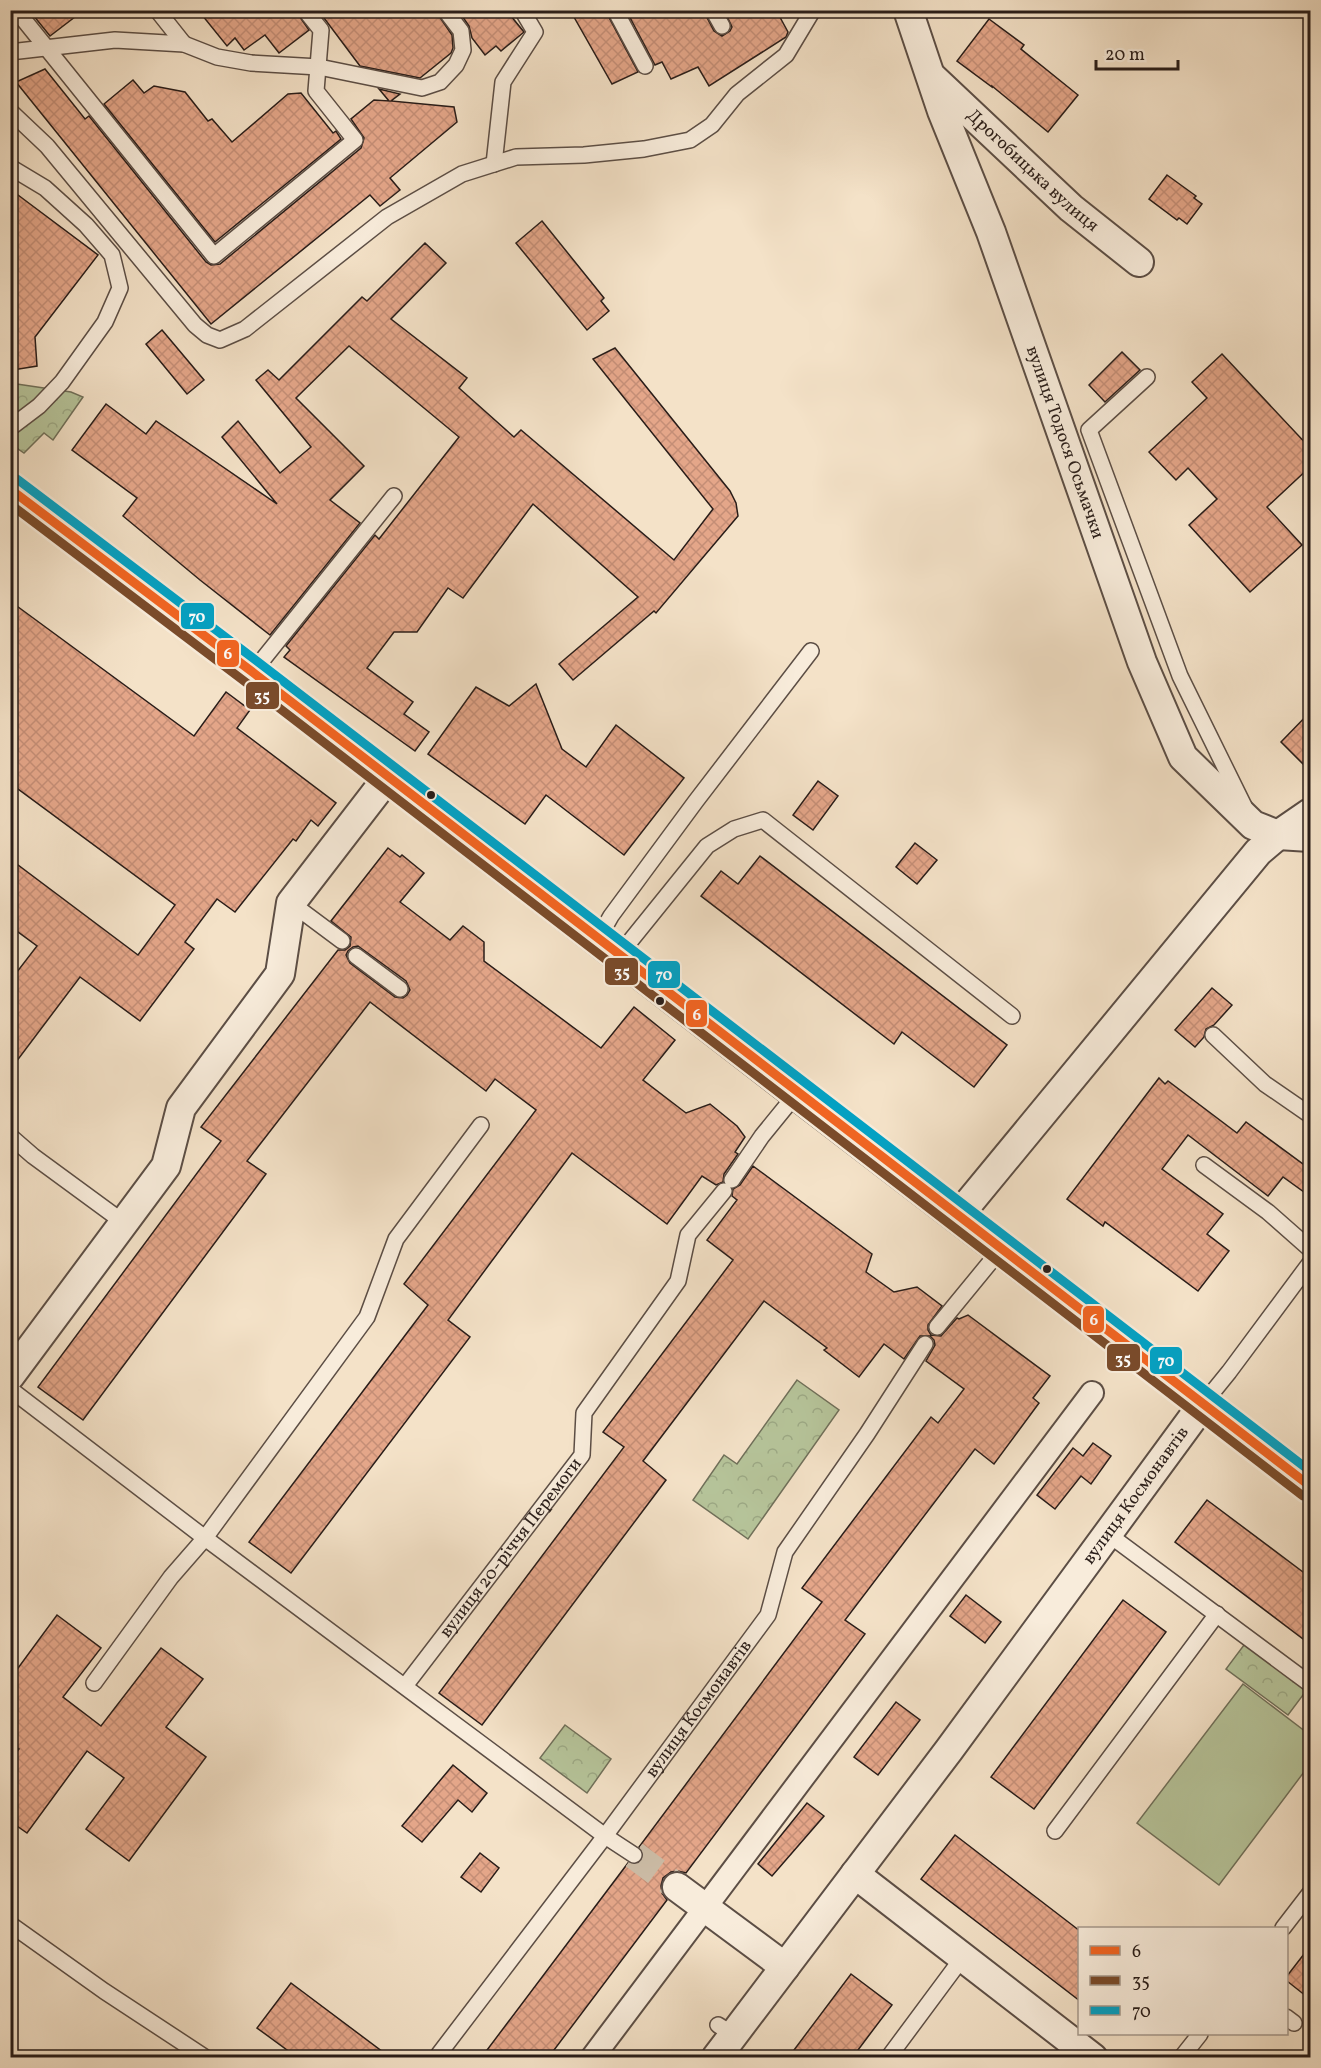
<svg xmlns="http://www.w3.org/2000/svg" width="1321" height="2068" viewBox="0 0 1321 2068" font-family="Vollkorn,serif">
<defs>
<pattern id="forest-crowns" width="20" height="18" patternUnits="userSpaceOnUse" patternTransform="scale(1.5)"><rect width="20" height="18" fill="#b6c49a"/><path d="M2 6a3 3 0 1 1 6 0M12 15a3 3 0 1 1 6 0" fill="none" stroke="#9ca884"/></pattern>
<pattern id="building-cross-hatch" width="8" height="8" patternUnits="userSpaceOnUse" patternTransform="scale(1.5)"><rect width="8" height="8" fill="#e4a689"/><path d="M0 0l8 8M0 8l8-8" fill="none" stroke="#c48e76"/></pattern>
</defs>
<rect width="100%" height="100%" fill="#f4e2c8"/>
<filter id="stains"><feTurbulence type="fractalNoise" baseFrequency=".00333" numOctaves="4"/><feColorMatrix values="0 0 0 0 .2 0 0 0 0 .09 0 0 0 0 .02 0 0 0 .5 -.17"/></filter>
<radialGradient id="worn" r=".72"><stop offset=".6" stop-color="#630" stop-opacity="0"/><stop offset="1" stop-color="#630" stop-opacity=".3"/></radialGradient>
<!-- forest -->
<g fill="url(#forest-crowns)" stroke="#70705a" stroke-width="1.5">
<path d="M10,383L71,392L83,397L53,440L44,433L24,453L11,444Z"/>
<path d="M797,1380L839,1410L748,1539L693,1500L724,1455L737,1464Z"/>
<path d="M1247,1641L1309,1687L1288,1715L1226,1669Z"/>
<path d="M565,1725L611,1759L587,1793L540,1758Z"/>
</g>
<!-- garden -->
<path fill="#b6c49a" stroke="#70705a" stroke-width="1.5" d="M1243,1684L1310,1735V1764L1219,1885L1137,1823Z"/>
<!-- building -->
<g fill="url(#building-cross-hatch)" stroke="#291d19" stroke-width="1.5" fill-rule="evenodd">
<path d="M29,10H84L50,36Z"/>
<path d="M198,10H295L309,30L279,53L265,35L244,50L235,38L227,46Z"/>
<path d="M318,10H435L452,35L453,48L451,53L420,78L360,66Z"/>
<path d="M458,10H506L524,32L501,51L496,46L485,55L472,38L469,26Z"/>
<path d="M570,10H605L638,72L612,84Z"/>
<path d="M626,10H703L714,31L722,36L730,31L732,27L724,10H776L788,32L786,37L709,86L698,67L671,79L662,62L655,65Z"/>
<path d="M989,19L1024,45L1021,49L1078,95L1048,132L992,86V87L957,61Z"/>
<path d="M45,69L85,119L89,116L206,262L211,265L220,264L361,148L364,138L351,119L374,100L389,101L379,89L400,94L391,101L454,107L457,122L390,178L400,190L380,206L370,195L211,324L16,82Z"/>
<path d="M133,80L144,93L154,86L185,92L208,121L212,119L232,142L288,94L301,93L333,133L336,131L341,139L215,242L104,104Z"/>
<path d="M1167,175L1196,196L1194,198L1202,204L1187,224L1179,218L1177,220L1149,199Z"/>
<path d="M10,189L98,255L35,337L37,366L13,370L10,352Z"/>
<path d="M542,221L604,298L601,301L609,311L587,330L516,243Z"/>
<path d="M425,243L446,263L391,319L467,378L459,388L514,437L521,430L674,560L713,509L593,359L615,348L730,491L736,503L738,516L656,613L654,611L573,680L559,664L638,597L533,504L463,598L448,588L417,632H394L367,668L413,702L404,714L429,732L415,751L284,657L290,650L286,646L375,535L379,539L459,437L349,346L296,398L364,466L330,500L360,523L270,635L200,580L123,516L137,498L72,450L106,404L146,434L156,421L277,504L222,437L238,421L280,473L311,447L256,380L268,370L279,380L362,297L367,301Z"/>
<path d="M162,330L204,380L187,394L146,344Z"/>
<path d="M1122,352L1140,370L1105,402L1089,385Z"/>
<path d="M1222,354L1311,449V466L1267,507L1302,545L1250,592L1189,525L1217,499L1188,468L1176,480L1149,452L1207,398L1192,382Z"/>
<path d="M10,601L194,736L226,692L250,710L237,728L336,803L318,826L311,820L296,841L293,839L235,912L217,899L185,942L194,949L140,1021L80,977L10,1070V981L37,946L10,926V859L138,955L175,905L10,783Z"/>
<path d="M536,684L562,749L586,767L616,725L684,778L624,855L546,795L525,824L428,754L476,687L509,706Z"/>
<path d="M1311,711V772L1281,742Z"/>
<path d="M818,781L838,796L813,830L793,815Z"/>
<path d="M915,843L937,860L917,884L896,867Z"/>
<path d="M388,848L400,857L402,855L424,873L400,902L450,940L463,926L484,942V961L601,1048L634,1007L675,1040L643,1080L686,1113L710,1104L737,1126L745,1137L735,1152L738,1154L724,1174L723,1182L716,1185L702,1176L667,1224L572,1153L448,1320L470,1337L291,1573L249,1542L428,1305L404,1284L536,1110L495,1079L486,1091L370,1002L247,1161L266,1174L83,1420L38,1387L221,1141L201,1127L338,950H345L350,946L351,937L331,921ZM358,946L406,981L410,990L407,995L403,998L395,997L350,963L346,955L348,951L353,947Z"/>
<path d="M760,856L1007,1045L974,1087L902,1032L894,1044L701,896L721,871L738,884Z"/>
<path d="M1212,988L1232,1005L1214,1025L1206,1029L1204,1037L1195,1047L1175,1030Z"/>
<path d="M1159,1078L1165,1084L1168,1081L1237,1133L1246,1122L1311,1170V1197L1283,1177L1268,1196L1188,1135L1162,1169L1223,1214L1207,1234L1229,1251L1198,1291L1105,1222L1103,1226L1067,1199Z"/>
<path d="M753,1166L872,1254L866,1272L894,1292L917,1287L942,1306L928,1325V1330L931,1335L941,1336L957,1318L959,1319L968,1315L1050,1376L1033,1398L1039,1403L994,1464L975,1449L845,1620L865,1634L686,1873L678,1871L671,1872L663,1878L661,1886L662,1893L667,1900L548,2058H481L628,1863L634,1865L642,1861L644,1855L639,1847L822,1602L802,1588L931,1417L938,1423L964,1389L926,1361L935,1345L934,1340L930,1336H920L904,1359L884,1344L859,1377L824,1350L827,1348L764,1301L643,1461L666,1480L482,1725L439,1693L624,1447L603,1432L733,1260L707,1240L737,1200L732,1196L733,1189L740,1185Z"/>
<path d="M1093,1443L1111,1456L1091,1484L1081,1476L1055,1509L1037,1495L1073,1448L1083,1456Z"/>
<path d="M1207,1500L1311,1578V1645L1175,1542Z"/>
<path d="M966,1595L1001,1622L985,1643L950,1616Z"/>
<path d="M1123,1600L1166,1632L1034,1809L991,1777Z"/>
<path d="M57,1615L101,1648L63,1697L101,1726L161,1648L203,1679L166,1727L206,1757L129,1861L86,1829L124,1778L87,1751L27,1833L10,1821V1761L19,1749L10,1743V1679Z"/>
<path d="M896,1702L920,1720L878,1775L854,1757Z"/>
<path d="M453,1765L487,1793L472,1812L458,1800L422,1842L402,1826Z"/>
<path d="M807,1803L824,1816L772,1876L758,1864Z"/>
<path d="M955,1835L1080,1931V2001L921,1879Z"/>
<path d="M480,1853L499,1868L481,1892L461,1877Z"/>
<path d="M1311,1945V2000L1287,1981V1976Z"/>
<path d="M851,1974L892,2005L870,2034L852,2058H788Z"/>
<path d="M291,1983L391,2058H298L257,2028Z"/>
</g>
<g fill="none" stroke-linecap="round" stroke-linejoin="round">
<!-- minor-tunnel -->
<path stroke="#cbbba5" stroke-width="28" stroke-dasharray="28 14" stroke-linecap="butt" d="M634,1855L677,1887"/>
<!-- service casing -->
<g stroke="#5c4e45" stroke-width="18">
<g id="service">
<path d="M16,10L214,256L355,140L316,91L321,30L305,10"/>
<path d="M157,10L184,44"/>
<path d="M615,10L645,66"/>
<path d="M713,10L722,26"/>
<path d="M10,52L115,40L184,44L217,57L251,63L319,67L422,88L440,82L456,65L463,50L461,31L445,10"/>
<path d="M10,111L47,146L195,325L207,335L220,340L245,329L387,217L462,174L516,157L584,155L644,149L690,140L712,125L737,94L786,55L813,10"/>
<path d="M494,164L503,82L535,32L522,10"/>
<path d="M10,167L45,188L86,225L112,255L120,288L105,322L62,382L39,406L10,428"/>
<path d="M1147,377L1089,430L1180,676L1244,806"/>
<path d="M255,674L264,658L394,496"/>
<path d="M291,903L342,941"/>
<path d="M598,939L611,916L696,801L811,651"/>
<path d="M619,955L707,846L734,829L763,820L1012,1016"/>
<path d="M356,956L400,989"/>
<path d="M1213,1035L1265,1084L1310,1115"/>
<path d="M10,1136L33,1156L123,1222"/>
<path d="M1204,1165L1268,1212L1310,1249"/>
<path d="M732,1180L762,1136L797,1093"/>
<path d="M937,1327L1001,1249"/>
<path d="M10,1389L205,1538L605,1836L634,1855"/>
<path d="M1203,1404L1229,1372L1310,1263"/>
<path d="M1108,1534L1310,1684"/>
<path d="M94,1683L171,1577L205,1538L367,1317L396,1239L481,1125"/>
<path id="s1" d="M405,1686L582,1455L584,1413L678,1281L688,1235L724,1191"/>
<path d="M1055,1831L1217,1614"/>
<path d="M10,1924L104,1991L206,2058"/>
<path d="M1283,1928L1310,1893"/>
<path d="M1286,2017L1294,2023"/>
<path d="M718,2025L734,2035"/>
<path id="s2" d="M439,2054L605,1836L768,1615L785,1552L867,1434L925,1344"/>
<path d="M888,2058L963,1957"/>
<path d="M1181,2058L1200,2034"/>
</g>
</g>
<!-- pedestrian casing -->
<g stroke="#5c4e45" stroke-width="26">
<path id="pedestrian" d="M592,2058L1092,1393"/>
</g>
<!-- minor casing -->
<g stroke="#5c4e45" stroke-width="32">
<g id="minor">
<path id="s3" d="M908,10L942,111L991,232L1142,662L1183,757L1253,825L1278,835L1310,837"/>
<path id="s4" d="M933,78L1071,208L1139,262"/>
<path d="M958,1216L1258,852L1278,835L1310,813"/>
<path d="M10,1376L166,1166L181,1108L280,974L291,903L388,777"/>
<path d="M855,1874L1093,2058"/>
<path d="M677,1887L785,1967"/>
<path id="s5" d="M716,2058L949,1750L1203,1404"/>
</g>
</g>
<!-- tertiary casing -->
<g stroke="#5c4e45" stroke-width="36">
<path id="tertiary" d="M10,489L255,674L797,1093L1310,1486"/>
</g>
<!-- service -->
<use href="#service" stroke="#f8ecdb" stroke-width="15"/>
<!-- pedestrian -->
<use href="#pedestrian" stroke="#f8ecdb" stroke-width="22"/>
<!-- minor -->
<use href="#minor" stroke="#f8ecdb" stroke-width="28"/>
<!-- tertiary -->
<use href="#tertiary" stroke="#f8ecdb" stroke-width="33"/>
<!-- bus-1 casing -->
<g stroke="#f8ecdb" stroke-width="14">
<path id="bus-1" d="M10,489L255,674L1310,1486"/>
</g>
<!-- bus-2 casing -->
<g stroke="#f8ecdb" stroke-width="14">
<path id="bus-2" d="M10,504L248,684L1303,1496"/>
</g>
<!-- bus-3 casing -->
<g stroke="#f8ecdb" stroke-width="14">
<path id="bus-3" d="M17,479L262,665L1310,1471"/>
</g>
<!-- bus-1 -->
<use href="#bus-1" stroke="#f26522" stroke-width="9"/>
<!-- bus-2 -->
<use href="#bus-2" stroke="#7a4b2a" stroke-width="9"/>
<!-- bus-3 -->
<use href="#bus-3" stroke="#02a2c5" stroke-width="9"/>
</g>
<!-- markers -->
<g fill="#291d19" stroke="#f8ecdb" stroke-width="2">
<circle cx="431" cy="795" r="5"/>
<circle cx="660" cy="1001" r="5"/>
<circle cx="1047" cy="1269" r="5"/>
</g>
<g text-anchor="middle" dominant-baseline="central" stroke-width="4.5" stroke-linejoin="round" paint-order="stroke">
<!-- street labels -->
<g font-size="18" fill="#291d19" stroke="#f8ecdb">
<text stroke="none"><textPath href="#s4" startOffset="136">Дрогобицька вулиця</textPath></text>
<text stroke="none"><textPath href="#s3" startOffset="460">вулиця Тодося Осьмачки</textPath></text>
<text stroke="none"><textPath href="#s5" startOffset="702">вулиця Космонавтів</textPath></text>
<text stroke="none"><textPath href="#s1" startOffset="174">вулиця 20-річчя Перемоги</textPath></text>
<text stroke="none"><textPath href="#s2" startOffset="432">вулиця Космонавтів</textPath></text>
</g>
</g>
<g stroke="#f8ecdb" stroke-width="2">
<rect x="180" y="602" width="35" height="28" rx="6" fill="#02a2c5"/>
<rect x="216" y="639" width="24" height="29" rx="6" fill="#f26522"/>
<rect x="245" y="681" width="35" height="29" rx="6" fill="#7a4b2a"/>
<rect x="604" y="957" width="35" height="29" rx="6" fill="#7a4b2a"/>
<rect x="647" y="960" width="34" height="29" rx="6" fill="#02a2c5"/>
<rect x="685" y="999" width="23" height="29" rx="6" fill="#f26522"/>
<rect x="1082" y="1305" width="23" height="29" rx="6" fill="#f26522"/>
<rect x="1106" y="1343" width="35" height="29" rx="6" fill="#7a4b2a"/>
<rect x="1149" y="1346" width="34" height="29" rx="6" fill="#02a2c5"/>
</g>
<g font-size="16" text-anchor="middle" font-weight="bold" fill="#fff">
<text x="197" y="622">70</text>
<text x="228" y="659">6</text>
<text x="262" y="701">35</text>
<text x="622" y="977">35</text>
<text x="664" y="980">70</text>
<text x="697" y="1020">6</text>
<text x="1094" y="1325">6</text>
<text x="1123" y="1364">35</text>
<text x="1166" y="1366">70</text>
</g>
<!-- margin -->
<rect width="1321" height="2068" fill="none" stroke="#f4e2c8" stroke-width="36"/>
<rect x="12" y="12" width="1297" height="2044" fill="none" stroke="#291d19" stroke-width="3"/>
<rect x="18" y="18" width="1285" height="2032" fill="none" stroke="#291d19" stroke-width="1.5"/>
<!-- legend -->
<rect x="1078" y="1927" width="210" height="108" fill="#f8ecdb" stroke="#a5998d" stroke-width="1.5"/>
<rect x="1090" y="1946" width="30" height="9" fill="#f26522" stroke="#a5998d" stroke-width="1.5"/>
<text x="1132" y="1957" font-size="18" fill="#291d19">6</text>
<rect x="1090" y="1976" width="30" height="9" fill="#7a4b2a" stroke="#a5998d" stroke-width="1.5"/>
<text x="1132" y="1987" font-size="18" fill="#291d19">35</text>
<rect x="1090" y="2006" width="30" height="9" fill="#02a2c5" stroke="#a5998d" stroke-width="1.5"/>
<text x="1132" y="2017" font-size="18" fill="#291d19">70</text>
<!-- scale -->
<path d="M1096 60v9h82v-9" fill="none" stroke="#291d19" stroke-width="3"/>
<text x="1105" y="60" font-size="18" fill="#291d19" stroke="#f8ecdb" stroke-width="4.5" paint-order="stroke">20 m</text>
<rect width="100%" height="100%" filter="url(#stains)"/>
<rect width="100%" height="100%" fill="url(#worn)"/>
</svg>
